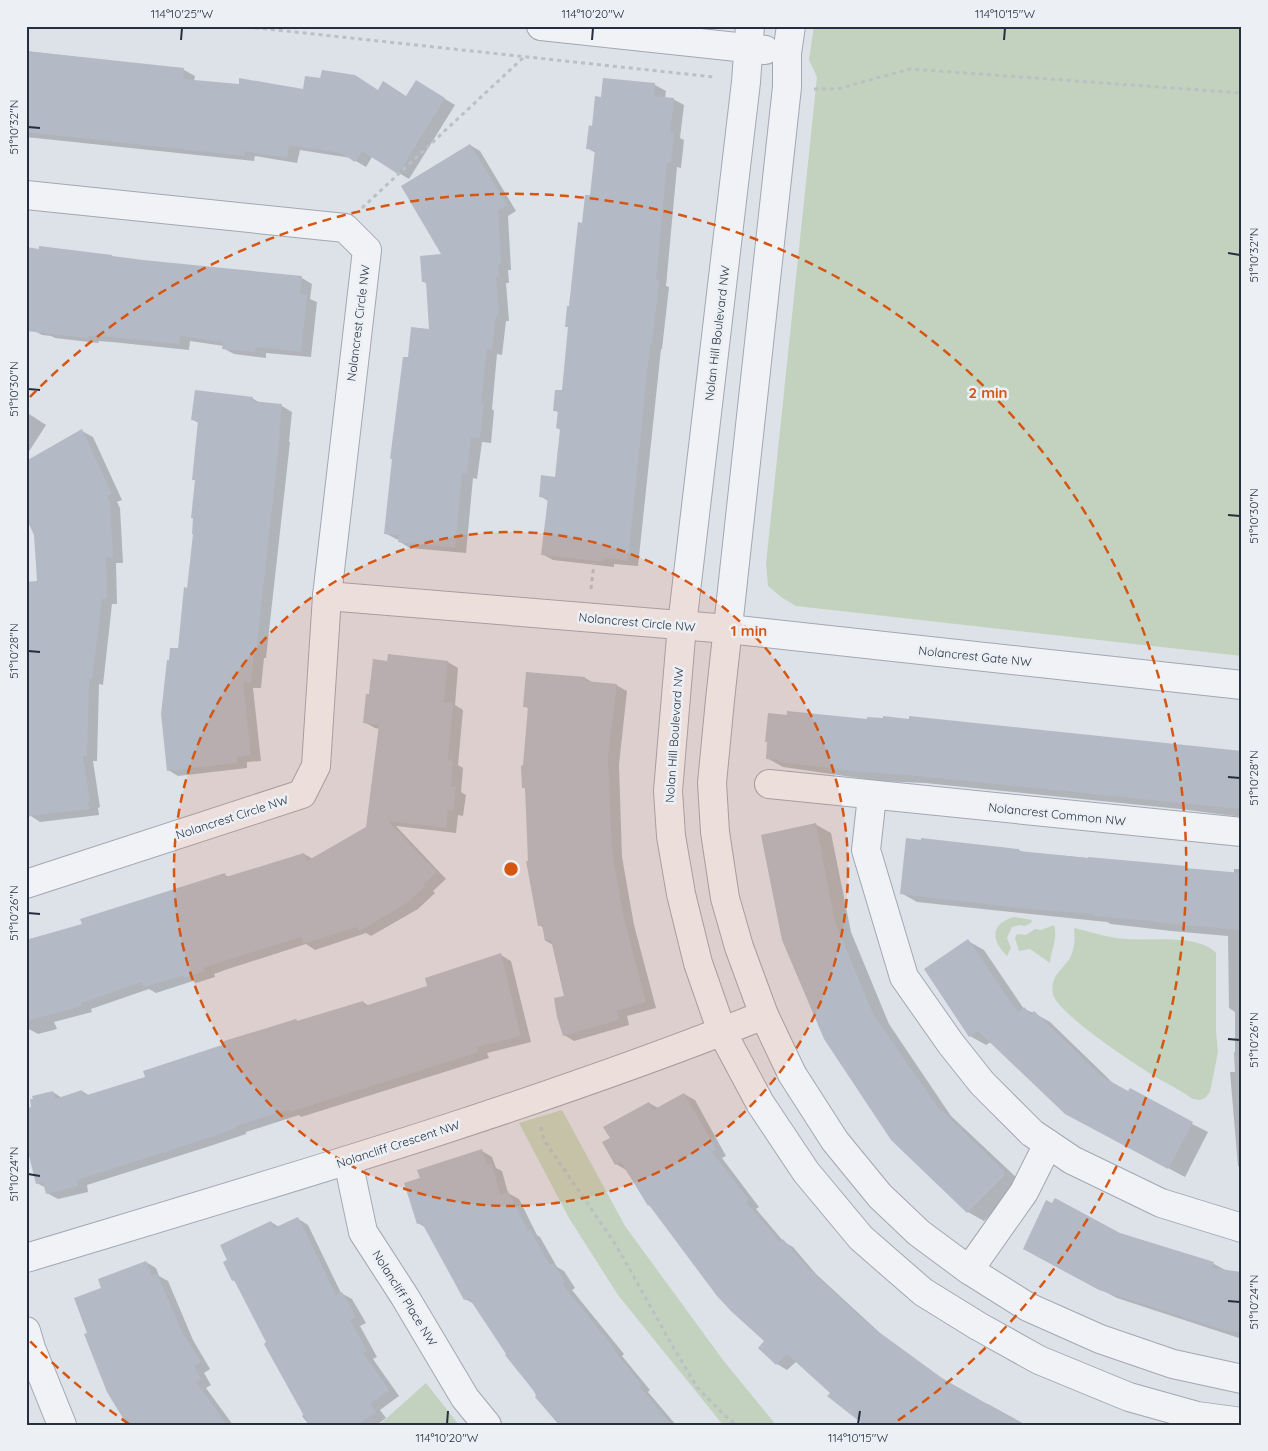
<svg xmlns="http://www.w3.org/2000/svg" width="1268" height="1451" viewBox="0 0 1268 1451" font-family="Quicksand,sans-serif">
<rect width="100%" height="100%" fill="#dde1e8"/>
<!-- green -->
<g fill="#c3d2be">
<path d="M814,26H1242V656L796,606L781,597L768,586L766,564L817,77L809,60Z"/>
<path d="M1014,917L1032,920L1031,923L1025,926L1020,925L1012,927L1007,938L1011,948L1007,956C991,940 990,924 1014,917Z"/>
<path d="M1054,925C1058,939 1051,949 1050,963L1030,949L1019,951L1015,938L1017,934L1026,935L1035,929L1041,930Z"/>
<path d="M1074,928C1091,932 1109,938 1127,939C1152,941 1198,934 1216,953V1031L1218,1052L1210,1092L1205,1098L1200,1100L1193,1099C1176,1087 1157,1079 1140,1067C1123,1056 1057,1012 1053,994C1050,975 1062,971 1070,958C1075,948 1075,938 1074,928Z"/>
<path d="M562,1110L625,1226L723,1360L776,1425H723L618,1295L569,1218L519,1123Z"/>
<path d="M426,1383L459,1425H379Z"/>
</g>
<!-- shadow -->
<g fill="#0003">
<path d="M26,51L184,70L195,76L194,81L304,91H378L407,97L427,88L455,105L409,179L372,157L366,167L351,158L300,150L297,163L255,156L254,161L26,137Z"/>
<path d="M604,80L655,85L666,91L665,98L673,99L684,105L680,138L684,140L681,168L677,167L666,286L669,287L662,349H661L638,566L614,564V567L553,560L542,554L548,501L540,496L556,478L561,430L557,428L559,413L554,410L563,392L570,328L566,326L583,224L591,197L596,153L587,148L602,98Z"/>
<path d="M470,145L480,151L516,211L508,216L511,270H508L509,283H506L509,321H506L502,355L497,354L492,409L494,411L491,443L482,442L477,479L473,478L466,553L410,548L400,542V540L396,539L385,533L393,459L409,359L430,331L427,284L424,282L443,255Z"/>
<path d="M40,248L112,256L116,258L302,278L312,284L310,299L317,302L311,357L266,353V358L234,354L223,348L224,346L190,341L189,350L112,342L99,341L98,343L55,338L51,336L42,335L33,330Z"/>
<path d="M252,398L262,404L282,406L292,412L289,442H290L266,658H264L261,688H253L261,761L247,762V768L178,776L168,770L179,650L189,589L195,519L192,518L196,481L193,479L199,423L193,420Z"/>
<path d="M26,412L46,425L26,456Z"/>
<path d="M82,431L93,437L122,500L117,502L120,508L123,563H116L117,604H112L103,685L99,684L97,761H93L100,807L98,808L99,815L40,822L31,816L26,817V583H38Z"/>
<path d="M390,655L448,662L458,668L455,705L463,710L458,765L463,768L461,792L466,795L463,816L458,815L456,833L396,826L446,879L433,891L435,893L418,909L371,936L366,933L315,950L306,944L228,969L214,974L215,977L196,983L193,981L156,993L149,989L91,1009L92,1012L54,1022L57,1029L38,1034L27,1028L26,940L83,925L225,875L229,877L304,854L313,859L367,828L380,729L375,728L364,722L370,695L388,663Z"/>
<path d="M585,678L594,683L616,685L627,691L619,765L622,857L634,925L656,1008L627,1016L629,1025L574,1041L564,1035L566,996L553,945L546,941L544,928L539,925L529,862L526,789L524,788L529,709L524,706Z"/>
<path d="M1242,752V817L1180,809L925,783L879,781L783,767L767,758Z"/>
<path d="M815,824L831,833L851,932L889,1024L951,1116L1020,1181V1185L984,1221L968,1212L824,1037Z"/>
<path d="M922,840L1019,850L1023,852L1185,867L1190,870L1234,873V869H1242V1168L1238,1166L1230,1072H1235L1234,1052H1235V1012L1229,1008L1228,936L1171,931L1111,924L1107,922L917,902L901,893Z"/>
<path d="M968,941L984,950L1024,1009L1034,1013L1050,1022L1115,1085L1208,1132L1185,1177L1083,1123L991,1042L986,1045L970,1036Z"/>
<path d="M501,955L511,961L531,1042L487,1053L489,1058L301,1117L299,1115L246,1132V1134L207,1147L87,1185L88,1192L58,1199L47,1193L46,1188L37,1183L33,1108L53,1092L62,1098L82,1091L90,1096L146,1078L296,1020L299,1022L363,1002L369,1006L429,986Z"/>
<path d="M684,1094L695,1100L726,1156L722,1158L759,1207L756,1209L784,1242L793,1247L816,1274L880,1333L950,1384L988,1406V1404L1026,1425H866L797,1361L787,1370L777,1364L760,1348L766,1341L652,1208L649,1205L626,1170L616,1164L611,1139L649,1103L658,1108Z"/>
<path d="M482,1151L492,1157L496,1168L502,1171L508,1193L519,1199L537,1235L540,1237L557,1267L564,1271L575,1288L572,1290L624,1354L622,1356L650,1390L648,1392L676,1425H560L508,1354L476,1305L465,1299L426,1228L418,1223L421,1179Z"/>
<path d="M297,1218L308,1225L341,1293L352,1299L366,1323L360,1326L377,1357L373,1359L399,1396L380,1410L386,1418L377,1425H309L302,1416L304,1414L237,1283L233,1280L271,1222L279,1227Z"/>
<path d="M1119,1234L1214,1264L1227,1271L1242,1273V1339L1117,1298L1040,1258Z"/>
<path d="M146,1262L156,1268L159,1276L168,1281L193,1340L210,1369L204,1373L211,1385L206,1388L233,1425H129L88,1333L103,1289Z"/>
</g>
<!-- building -->
<g fill="#b4bac5">
<path d="M26,51L184,68L183,79L239,84V78L303,89L305,76L320,78L322,70L355,75L378,90L383,81L406,96L416,80L445,98L398,174L362,151L355,162L341,153L289,145L287,158L244,151V156L26,132Z"/>
<path d="M603,78L655,83L654,96L674,98L670,132L674,133L671,162H667L656,280H659L652,344H650L628,561L604,558V562L541,555L548,498L539,497L541,475L555,477L560,429L556,428L558,411H553L555,390H562L568,327H565L567,306H569L578,222L582,223L585,195H590L595,150L586,149L589,125L592,126L595,96L601,97Z"/>
<path d="M470,144L507,205L498,210L501,264H498L499,277H496L499,315L496,316L492,350L487,349L481,403H484L480,438L471,437L467,474L462,473L455,548L398,542L399,535L384,534L392,459H390L403,357H408L411,327L429,329L426,282H422L420,256L441,254L401,186Z"/>
<path d="M39,246L112,255V256L143,260L302,276L300,294L307,295L301,352L256,347L255,352L222,349L223,342L180,336L179,344L101,336H88V338L26,331V247L39,249Z"/>
<path d="M195,390L253,397L252,401L282,404L279,435H280L256,653H254L251,683L243,682L251,755L237,757V763L167,771L161,714L167,660H169L170,648H178L184,587L187,588L193,534H192L193,518H191L195,480H192L198,421L191,420Z"/>
<path d="M82,429L112,494L107,496L110,501L113,557L106,558L107,599H102L92,679H89L87,756H83L90,802H88L89,809L29,816L28,810H26V582L37,581L34,535L26,518V461Z"/>
<path d="M388,654L448,661L444,702L453,703L448,760L453,761L451,787H456L453,811L448,810L446,828L388,821L437,872L423,885L425,886L407,903L360,931L357,927L303,944L301,937L218,963L204,968L205,971L184,978V975L144,987L142,982L81,1003L82,1006L26,1021V940L82,924L80,919L225,873L226,877L304,853L307,861L366,827L379,725L363,723L366,694H369L373,659L387,661Z"/>
<path d="M526,672L585,677V681L617,684L608,758L612,850L624,919L646,1002L617,1011L619,1020L563,1036L557,1017L554,998L564,996L551,940L545,941L542,925L538,926L526,861H528L525,788H522L521,766L523,765L528,707H523Z"/>
<path d="M787,711L867,719V717L883,718V716L909,719V716L1242,751V807H1240L1239,809L908,775L862,772L778,762V760L766,759L767,742H765L768,713L787,715Z"/>
<path d="M816,823L835,922L873,1014L936,1105L1005,1172L1003,1173L1005,1175L967,1213L891,1140L824,1039L782,940L761,835Z"/>
<path d="M906,838L921,840V838L1019,849V851L1088,858V857L1144,862L1186,866L1185,868L1242,873V930L1154,922V921L1094,916V914L1028,909L900,894Z"/>
<path d="M968,939L1018,1013L1024,1007L1031,1014L1034,1011L1101,1076L1128,1091L1130,1088L1193,1122L1168,1169L1065,1114L978,1031L969,1037L924,969Z"/>
<path d="M501,953L521,1036L477,1047L479,1052L290,1112L289,1109L236,1126V1128L196,1142L77,1180L78,1186L46,1194L43,1182L36,1184L26,1144V1108L31,1107L30,1099H33L32,1096L53,1091L55,1099L82,1090L84,1096L145,1077L143,1071L222,1045L221,1042L296,1019L297,1021L363,1001L365,1006L427,986L425,978Z"/>
<path d="M684,1093L716,1149L712,1152L749,1200L746,1202L780,1242L783,1239L806,1266L869,1325L940,1377L1024,1425H864L827,1396L830,1393L787,1354L776,1365L758,1348L764,1341L732,1312L717,1296L649,1205L648,1206L621,1162L615,1165L602,1142L610,1138L603,1127L649,1102L653,1110Z"/>
<path d="M482,1149L487,1165L491,1163L501,1195L508,1191L528,1231L530,1230L550,1265L553,1263L565,1282L562,1284L614,1348L613,1349L641,1384L639,1386L672,1425H559L535,1397L536,1395L533,1390L505,1355L506,1354L469,1298L464,1300L422,1223L417,1224L404,1183L420,1178L417,1170Z"/>
<path d="M1055,1198L1120,1233L1214,1262L1212,1268L1242,1272V1332L1224,1330L1099,1290L1023,1249L1046,1200L1052,1203Z"/>
<path d="M298,1217L336,1295L342,1292L356,1317L350,1320L367,1351L363,1353L389,1390L370,1404L376,1412L358,1425H309L264,1344L266,1342L234,1280L232,1281L223,1262L227,1260L220,1245L271,1221L274,1228Z"/>
<path d="M146,1261L152,1276L157,1274L182,1332L201,1362L194,1366L201,1379L196,1382L227,1425H127L107,1392L84,1334L87,1333L74,1298L101,1288L98,1279Z"/>
</g>
<g fill="none" stroke-linecap="round" stroke-linejoin="round">
<!-- minor casing -->
<g stroke="#a2a8b2" stroke-width="30">
<g id="minor">
<path d="M26,195L345,228L367,250L327,596L316,766L302,794L26,884"/>
<path d="M327,596L728,629L1242,685"/>
<path d="M769,784L1242,832"/>
<path d="M872,796L866,850L904,977L951,1044L982,1083L1032,1133L1072,1160L1161,1203L1242,1228"/>
<path d="M348,1161L363,1232L405,1297L465,1398L487,1425"/>
<path d="M26,1258C274,1183 523,1111 764,1015"/>
<path d="M969,1270L1024,1192L1048,1144"/>
<path d="M26,1331L31,1348L62,1425"/>
</g>
</g>
<!-- tertiary casing -->
<g stroke="#a2a8b2" stroke-width="30">
<g id="tertiary">
<path d="M541,26L765,50"/>
<path d="M750,26L746,82L682,625L668,791L671,836L681,894L698,963L722,1032L760,1103L806,1172L861,1238L923,1292L978,1326L1039,1360L1129,1397L1197,1416L1242,1422"/>
<path d="M791,26L787,53V87L720,700L712,783L715,832L725,898L739,947L764,1015L792,1074L835,1141L880,1196L919,1233L969,1270L1028,1307L1100,1339L1173,1364L1242,1379"/>
</g>
</g>
<!-- path -->
<g stroke="#bbbfc6" stroke-width="3" stroke-dasharray="4 4" stroke-linecap="butt">
<path d="M239,26L714,77"/>
<path d="M814,89H837L910,69L1242,93"/>
<path d="M362,208L524,57"/>
<path d="M591,589L594,563"/>
<path d="M541,1127L544,1140L616,1245L672,1345L697,1387L724,1415L737,1425"/>
</g>
<!-- minor -->
<use href="#minor" stroke="#f0f2f6" stroke-width="28"/>
<!-- tertiary -->
<use href="#tertiary" stroke="#f0f2f6" stroke-width="28"/>
</g>
<!-- ticks -->
<path fill="none" stroke="#262f3f" stroke-width="2" d="M181,40L182,28M592,40L593,28M1004,40L1005,28M28,127L40,128M1228,253L1240,255M28,389L40,390M1228,515L1240,516M28,651L40,652M1228,777L1240,778M28,913L40,914M1228,1039L1240,1040M28,1174L40,1176M1228,1301L1240,1302M447,1424L448,1411M858,1424L860,1411"/>
<!-- distance rings -->
<circle cx="511" cy="869" r="337" fill="#d55511" fill-opacity=".12"/>
<g fill="none" stroke="#d55511" stroke-width="2.5" stroke-dasharray="9 6">
<circle cx="511" cy="869" r="337"/>
<path d="M129 1424A674 674 0 0 1 30 1341M30 397A674 674 0 1 1 893 1424"/>
</g>
<g text-anchor="middle" dominant-baseline="central" stroke-width="5" stroke-linejoin="round" paint-order="stroke">
<!-- street labels -->
<g font-size="12" fill="#262f3f" stroke="#ecf0f5">
<text transform="translate(358 323) rotate(-83)">Nolancrest Circle NW</text>
<text transform="translate(717 333) rotate(-83)">Nolan Hill Boulevard NW</text>
<text transform="translate(637 622) rotate(5)">Nolancrest Circle NW</text>
<text transform="translate(975 656) rotate(6)">Nolancrest Gate NW</text>
<text transform="translate(674 735) rotate(-86)">Nolan Hill Boulevard NW</text>
<text transform="translate(1057 814) rotate(6)">Nolancrest Common NW</text>
<text transform="translate(232 817) rotate(-18)">Nolancrest Circle NW</text>
<text transform="translate(398 1144) rotate(-18)">Nolancliff Crescent NW</text>
<text transform="translate(405 1298) rotate(58)">Nolancliff Place NW</text>
</g>
</g>
<circle cx="511" cy="869" r="8" fill="#d55511" stroke="#ecf0f5" stroke-width="2.5"/>
<g font-size="15" text-anchor="middle" font-weight="bold" fill="#d55511" stroke="#ecf0f5" stroke-width="5" stroke-linejoin="round" paint-order="stroke">
<text x="988" y="398">2 min</text>
<text x="749" y="636">1 min</text>
</g>
<!-- border -->
<rect width="1268" height="1451" fill="none" stroke="#ecf0f5" stroke-width="55"/>
<rect x="28" y="28" width="1212" height="1396" fill="none" stroke="#262f3f" stroke-width="2"/>
<g font-size="12" text-anchor="middle" fill="#262f3f">
<text x="182" y="18">114°10'25"W</text>
<text x="593" y="18">114°10'20"W</text>
<text x="1005" y="18">114°10'15"W</text>
<text transform="translate(14 127) rotate(-90)" y="4">51°10'32"N</text>
<text transform="translate(1254 255) rotate(-90)" y="4">51°10'32"N</text>
<text transform="translate(14 389) rotate(-90)" y="4">51°10'30"N</text>
<text transform="translate(1254 516) rotate(-90)" y="4">51°10'30"N</text>
<text transform="translate(14 651) rotate(-90)" y="4">51°10'28"N</text>
<text transform="translate(1254 778) rotate(-90)" y="4">51°10'28"N</text>
<text transform="translate(14 913) rotate(-90)" y="4">51°10'26"N</text>
<text transform="translate(1254 1040) rotate(-90)" y="4">51°10'26"N</text>
<text transform="translate(14 1174) rotate(-90)" y="4">51°10'24"N</text>
<text transform="translate(1254 1302) rotate(-90)" y="4">51°10'24"N</text>
<text x="447" y="1442">114°10'20"W</text>
<text x="858" y="1442">114°10'15"W</text>
</g>
</svg>
